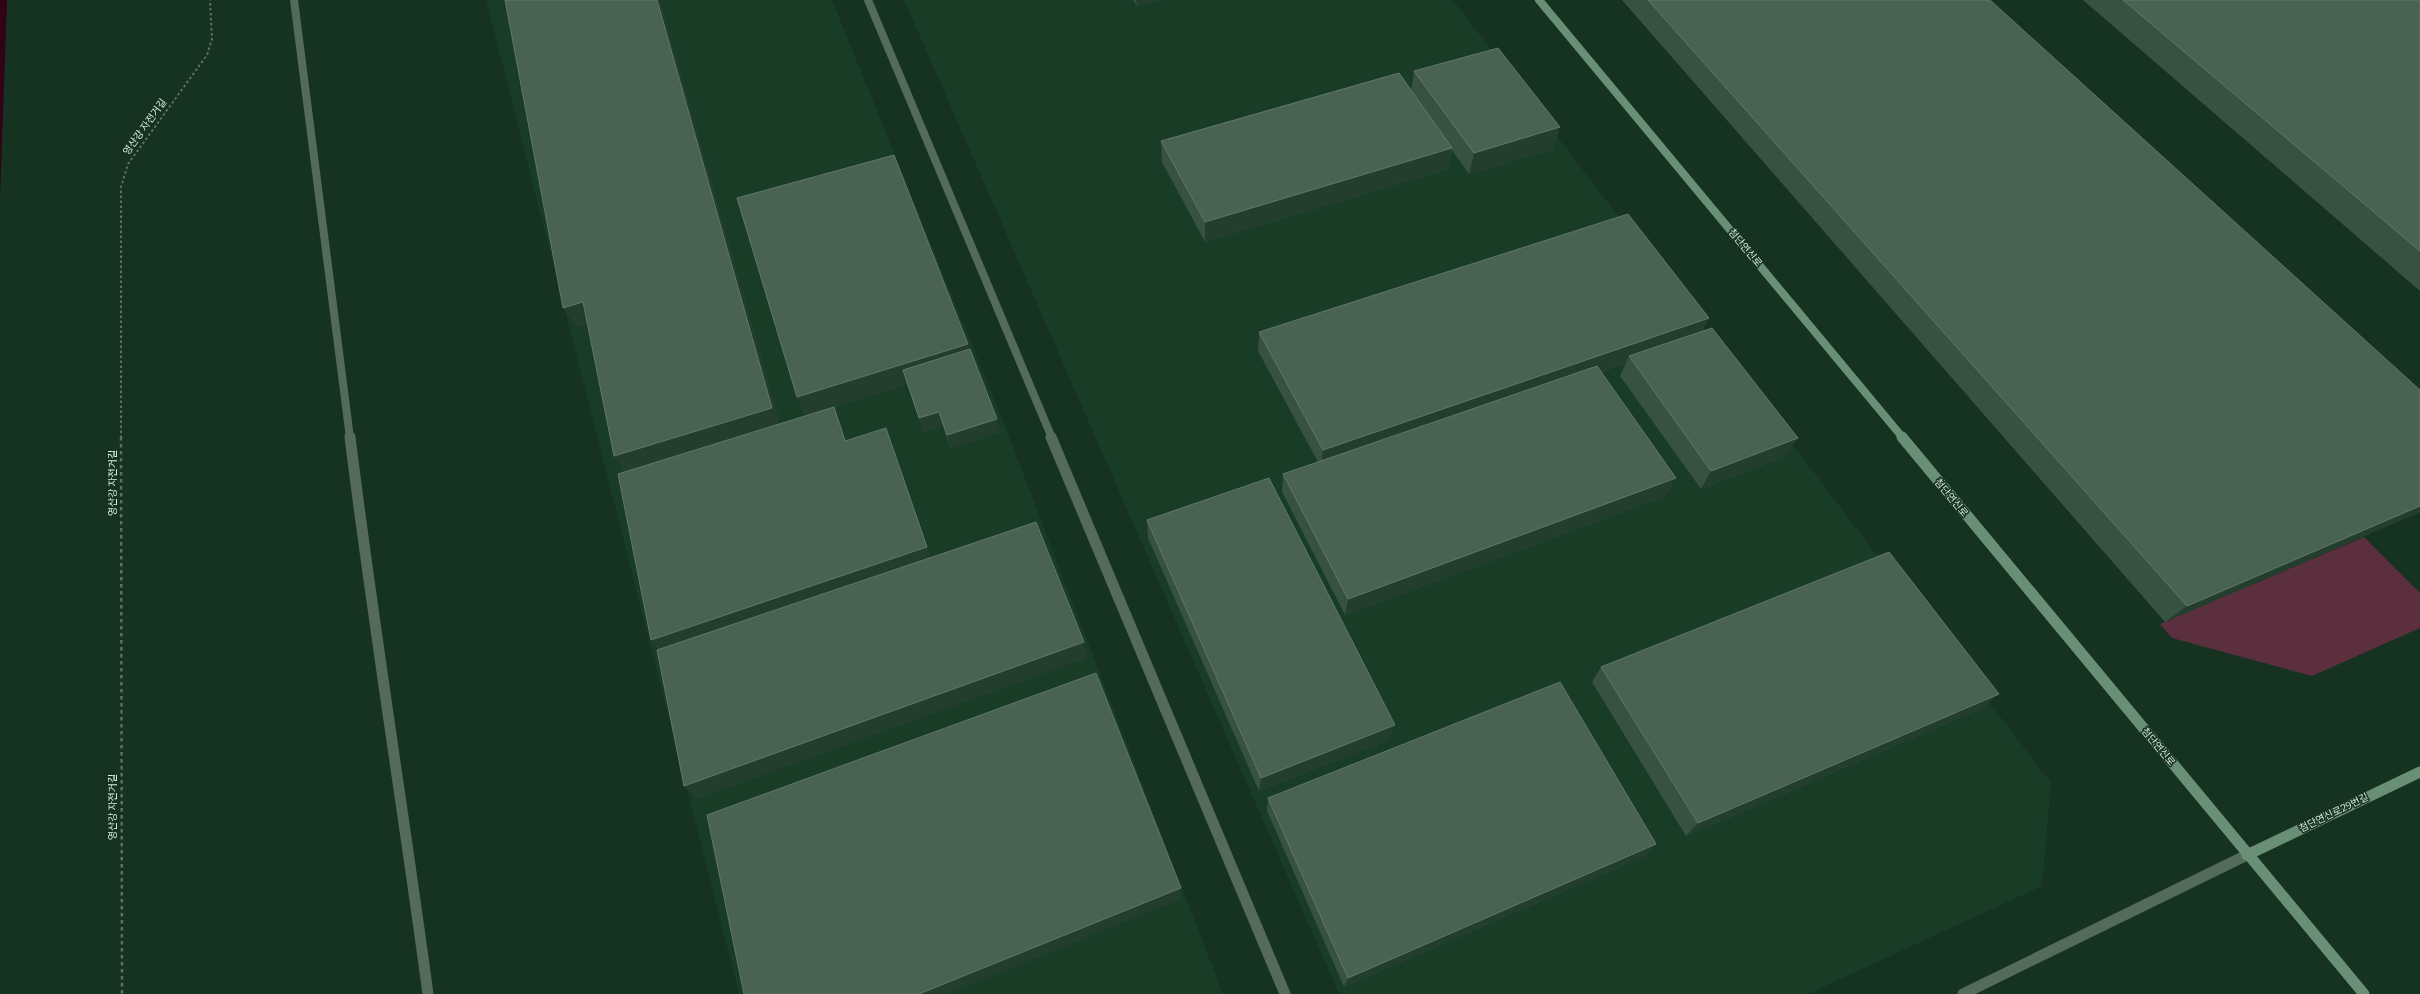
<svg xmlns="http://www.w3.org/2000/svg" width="2420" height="994" viewBox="0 0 2420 994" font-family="Bitter,'Noto Sans KR',serif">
<rect width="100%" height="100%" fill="#163221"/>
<!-- built -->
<g fill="#193c27">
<path d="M486,0H832L1007,431L1223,994H739Z"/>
<path d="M904,0H1453L2051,783L2042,886L1808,994H1339Z"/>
</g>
<!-- green -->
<path fill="#5b2f3d" d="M2364,537L2420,593V628L2312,676L2172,638L2160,624Z"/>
<!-- water -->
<path fill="#320216" d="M0,0H7L0,196Z"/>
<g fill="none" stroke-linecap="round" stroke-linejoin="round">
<!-- path-far1 -->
<path stroke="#5a7263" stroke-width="2" stroke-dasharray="2.5 2.5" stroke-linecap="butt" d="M121,438V187L128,164L207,55L212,39L210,0"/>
<!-- path -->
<path stroke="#5a7263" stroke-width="2.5" stroke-dasharray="3.5 3.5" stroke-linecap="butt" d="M121,437L122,994"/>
<!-- street-far1 -->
<g stroke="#546b5c" stroke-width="8">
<path d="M294,0L350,438"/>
<path d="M868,0L1052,438"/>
</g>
<!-- street -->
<g stroke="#546b5c" stroke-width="11">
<path d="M350,437C373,623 403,808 428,994"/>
<path d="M1051,437L1285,994"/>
<path d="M1963,994L2247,855"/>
</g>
<!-- secondary-far1 -->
<path stroke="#6a8f77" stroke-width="8" d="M1539,0L1903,438"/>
<!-- secondary -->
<g stroke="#6a8f77" stroke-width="11">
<path d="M1902,437L2364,994"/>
<path d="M2247,855L2420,772"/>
</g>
</g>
<!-- wall -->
<g fill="#375241">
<path d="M1133,0H1160L1137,6Z"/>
<path d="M1622,0H1990L2420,512L2165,622Z"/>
<path d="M2083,0H2420V291Z"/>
<path d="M1414,71L1554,149L1469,174L1452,150L1448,169L1205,242L1162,162L1161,141L1411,91Z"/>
<path d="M1709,318L1702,331L1786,456L1701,489L1620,376L1626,363L1601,372L1666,496L1345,615L1282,492L1283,474L1318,462L1258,351L1259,332Z"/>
<path d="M970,349L1000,432L951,448L943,426L924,432L907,384L805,416L797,397Z"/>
<path d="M1147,520L1390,739L1259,791L1148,538Z"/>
<path d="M1601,667L1999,694L1981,709L1686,836L1592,682Z"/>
<path d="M1268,798L1656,844L1645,856L1344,987L1267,811Z"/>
</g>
<!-- shaded-wall -->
<g fill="#233e2d">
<path d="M657,0H660L781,426L626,474L614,456Z"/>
<path d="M1136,0H1160L1137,6Z"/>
<path d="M1560,127L1554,149L1469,174L1474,153Z"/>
<path d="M1452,148L1448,169L1205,242V222Z"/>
<path d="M583,302L595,322L576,327L563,308Z"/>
<path d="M1709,318L1699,338L1629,356L1626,363L1321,468L1323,450Z"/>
<path d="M968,344L973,363L903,370L907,384L805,416L797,397Z"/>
<path d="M834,407L842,425L852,460L845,441Z"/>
<path d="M939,412L943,426L924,432L919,418Z"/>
<path d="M997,419L1000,432L951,448L947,435Z"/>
<path d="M886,428L933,564L664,656L651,640Z"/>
<path d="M1798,438L1786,456L1701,489L1711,471Z"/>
<path d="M1676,478L1666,496L1345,615L1348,599Z"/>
<path d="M2420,506V512L2165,622L2187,606Z"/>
<path d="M1084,642L1087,658L697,799L684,786Z"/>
<path d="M1999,694L1981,709L1686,836L1698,823Z"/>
<path d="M1395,725L1390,739L1259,791L1261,778Z"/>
<path d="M1656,844L1645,856L1344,987L1348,978Z"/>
<path d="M1181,888V899L948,994H919Z"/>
</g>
<!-- building -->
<g fill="#496252" stroke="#607868">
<path d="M505,0H657L772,408L614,456L583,302L563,308Z"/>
<path d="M1648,0H1990L2420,390V506L2187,606Z"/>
<path d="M2123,0H2420V251Z"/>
<path d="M1498,48L1560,127L1474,153L1414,71Z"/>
<path d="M1399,73L1452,148L1205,222L1161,141Z"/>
<path d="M894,155L968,344L797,397L737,198Z"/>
<path d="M1628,214L1709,318L1323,450L1259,332Z"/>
<path d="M1712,328L1798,438L1711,471L1629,356Z"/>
<path d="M970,349L997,419L947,435L939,412L919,418L903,370Z"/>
<path d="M1597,366L1676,478L1348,599L1283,474Z"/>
<path d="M834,407L845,441L886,428L927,547L651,640L618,474Z"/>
<path d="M1269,478L1395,725L1261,778L1147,520Z"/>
<path d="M1036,522L1084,642L684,786L657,650Z"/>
<path d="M1889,552L1999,694L1698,823L1601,667Z"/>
<path d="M1096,673L1181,888L919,994H744L707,815Z"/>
<path d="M1560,682L1656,844L1348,978L1268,798Z"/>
</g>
<g text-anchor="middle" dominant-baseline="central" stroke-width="3" stroke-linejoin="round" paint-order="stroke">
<!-- street labels -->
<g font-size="10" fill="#dbebe0" stroke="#163221">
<text transform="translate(145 127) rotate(-54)">영산강 자전거길</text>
<text transform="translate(1745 248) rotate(50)">첨단연신로</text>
<text transform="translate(113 483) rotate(-90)">영산강 자전거길</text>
<text transform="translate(1951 498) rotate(50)">첨단연신로</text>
<text transform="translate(2158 747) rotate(50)">첨단연신로</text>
<text transform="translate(113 807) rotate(-90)">영산강 자전거길</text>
<text transform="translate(2334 813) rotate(-26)">첨단연신로29번길</text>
</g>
</g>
</svg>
